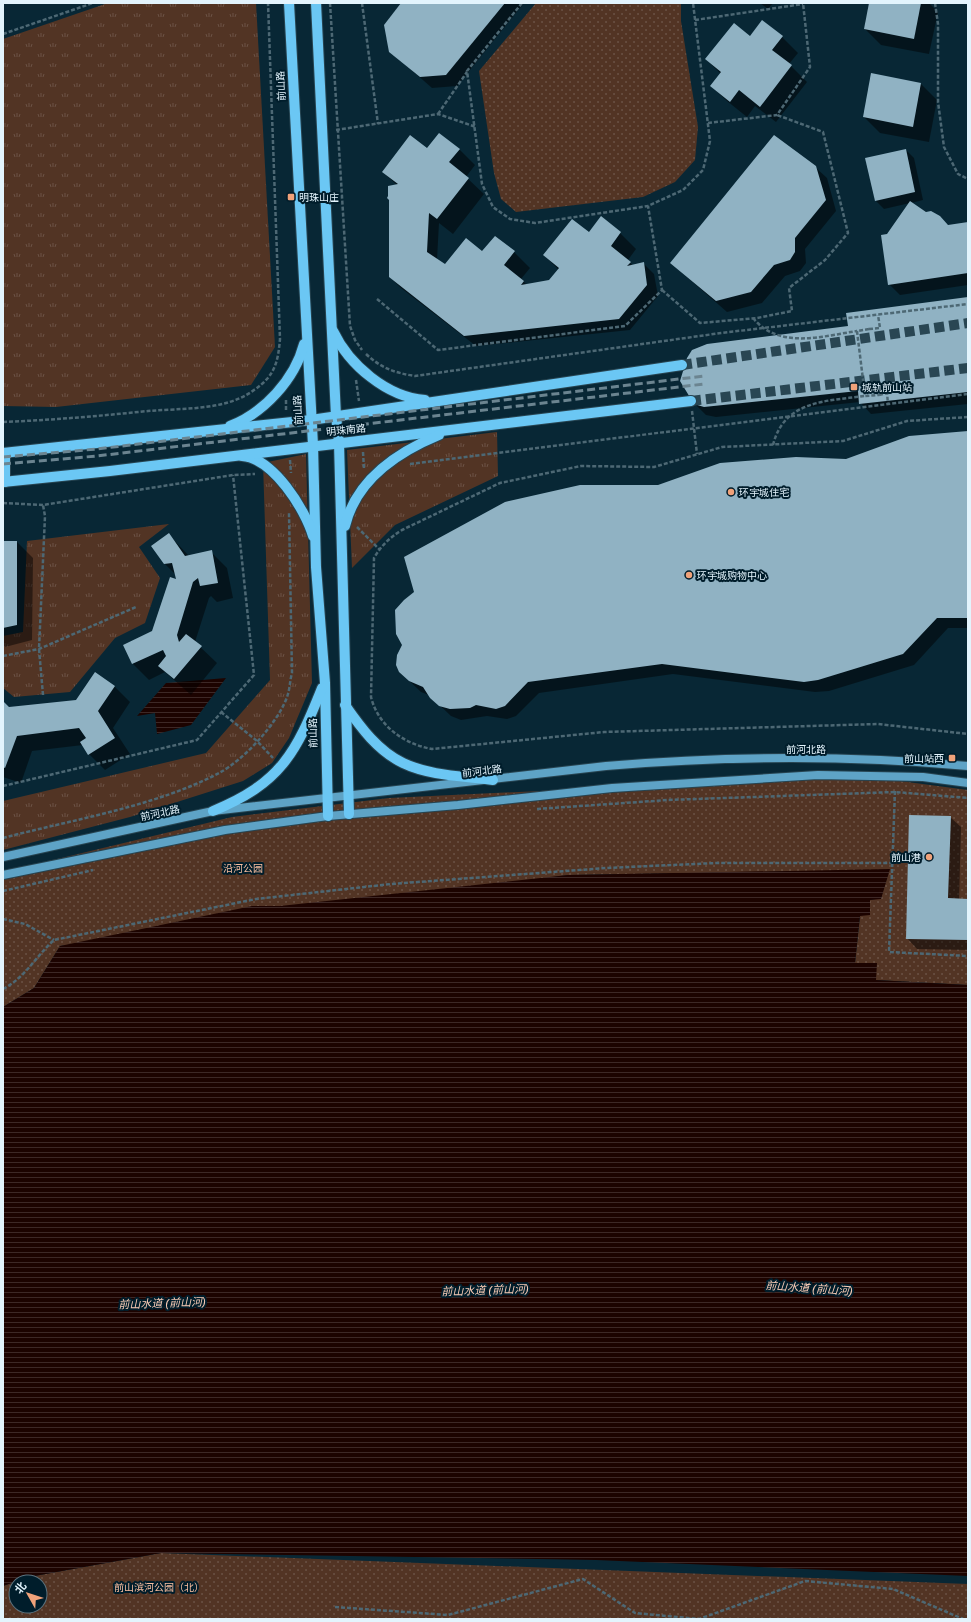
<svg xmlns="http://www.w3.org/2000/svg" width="971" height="1622" viewBox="0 0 971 1622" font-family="Arial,'Noto Sans SC',sans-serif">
<defs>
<pattern id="grass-tufts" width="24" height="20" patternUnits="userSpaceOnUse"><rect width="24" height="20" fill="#523424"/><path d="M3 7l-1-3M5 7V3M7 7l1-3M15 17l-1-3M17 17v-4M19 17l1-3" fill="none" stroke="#6b5245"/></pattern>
<pattern id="park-dots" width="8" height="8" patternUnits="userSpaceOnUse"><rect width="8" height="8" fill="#523424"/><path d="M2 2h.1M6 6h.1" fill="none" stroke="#6b5245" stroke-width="1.8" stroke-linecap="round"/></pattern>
<pattern id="water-rules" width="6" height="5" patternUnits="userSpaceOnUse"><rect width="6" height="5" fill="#1c0300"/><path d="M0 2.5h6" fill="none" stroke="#3d2826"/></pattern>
</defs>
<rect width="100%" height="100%" fill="#082735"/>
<!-- grass -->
<g fill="url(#grass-tufts)">
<path d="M108,3H256L275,347L251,385L56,407L3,406V39Z"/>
<path d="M497,432L498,476L395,525L352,568L347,450Z"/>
<path d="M306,454L312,683L289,738L272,763L243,781L130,817L3,850V801L206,753L270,680L263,463Z"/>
<path d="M169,524L139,547L160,578L145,623L115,638L70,692L14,697L3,688V636L23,632L27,541Z"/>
</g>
<!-- park -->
<g fill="url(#park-dots)" fill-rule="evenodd">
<path d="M536,3H681V21L698,127L695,160L675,182L643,197L516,212L501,199L494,173L479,71Z"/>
<path d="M862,776L968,790V985L876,980L855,963L860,916L870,900L881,898L889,870L568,875L60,946L34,988L3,1007V872L232,817L389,798Z"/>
<path d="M161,1553L968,1584V1619H3V1586L29,1577ZM16,1582H40V1606H16Z"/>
</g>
<!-- water -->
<g fill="url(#water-rules)">
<path d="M226,678L191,725L157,734L155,713L137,716L166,683Z"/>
<path d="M890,869L881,899L870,900V915L860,916L855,963H877L876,980L968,985V1576L596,1560L161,1553L29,1577L3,1586V1007L34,988L60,946L252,906H280L568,875Z"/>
</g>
<!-- shadow -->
<g fill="#0007">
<path d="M403,3H524L457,86L432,88L390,51Z"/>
<path d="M760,3H773L768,9Z"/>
<path d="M870,3H929L938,12L929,54L881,45L865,29Z"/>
<path d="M750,37H782L798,53L789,64L807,82L776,122L755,106L747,117L727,101L711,86L721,74L706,59Z"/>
<path d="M872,74L921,84L937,100L929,142L880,133L864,117Z"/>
<path d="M459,149L475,165L466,177L484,194L453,234L439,223L437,260L445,266L483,252L495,237L514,252L530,268L521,279L527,285L550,281L559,270L544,255L589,233L601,218L620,233L636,249L628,260L633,266L644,264L654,274L658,296L630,330L476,346L401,288L390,277L398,186L383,172L427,150Z"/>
<path d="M906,150L914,158L923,200L911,203L949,226L968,223V285L900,295L889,284L887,235L910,203L884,209L876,201Z"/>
<path d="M815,167L827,178L836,211L805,249L806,263L800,271L785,276L762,303L727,312L671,263Z"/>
<path d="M968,298V404L871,414L860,402L716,417L706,415L695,404L849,327Z"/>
<path d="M968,432V628H948L914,665L829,691L815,692L673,674L539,693L516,716L507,719L487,716L461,720L451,716L429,695L421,692L400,672L658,486L846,460Z"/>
<path d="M169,535L189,556L211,552L227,568L233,598L217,602L211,596L209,598L195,642L217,663L191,695L165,672L149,680L133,664L124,646L153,632L177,580L176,575L165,564Z"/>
<path d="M3,542H17L33,558L32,640L5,647L3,645Z"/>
<path d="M114,686L130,702L113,728L130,754L105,770L89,754L83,745L32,751L21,783L3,777V703L9,708L77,701Z"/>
<path d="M950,817L961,827L959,900H968V950L917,949L907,938Z"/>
</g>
<!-- building -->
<g fill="#90b2c3">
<path d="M401,3H505L446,75L420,77L389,52L384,25Z"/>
<path d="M869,3H921L914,39L864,29Z"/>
<path d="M762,20L783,36L772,50L792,65L760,107L739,90L730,102L710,86L721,72L705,59L734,23L750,36Z"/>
<path d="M871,73L921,83L913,127L863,117Z"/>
<path d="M439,133L460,149L449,162L469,178L437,219L429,213L427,252L445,264L466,238L482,251L495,236L515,251L504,265L524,281L521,285L549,280L559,268L543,255L572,219L589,232L601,216L621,232L611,246L631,262L627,266L644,262L647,285L619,319L464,336L389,277V200L387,198L388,196V186L398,184L382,172L410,135L427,148Z"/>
<path d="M774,135L816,166L826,200L795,238V252L790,260L774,265L751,292L716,301L670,263Z"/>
<path d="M906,149L915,192L875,201L865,158Z"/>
<path d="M910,201L926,212L931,211L940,216L948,225L968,222V273L888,285L881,235L887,234Z"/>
<path d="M968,297V392L859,404L858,391L704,407L694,404L680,381L687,358L692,350L707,344L848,326L846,313Z"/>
<path d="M968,431V618H937L903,654L818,680L804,682L662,664L528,682L505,706L496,709L476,705L470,708L450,709L439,706L430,698L423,687L409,681L399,672L396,665L397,655L402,645L396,634L395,610L404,600L414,592L404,557L505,502L580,485H658L720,463L796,457L846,459L909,436Z"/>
<path d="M169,533L185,556L212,550L218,583L200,586L198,578L193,582L177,635L179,642L186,634L202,646L174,679L158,666L166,656L163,650L132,664L123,645L152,631L170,577L176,579L172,563L164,564L151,546Z"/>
<path d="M3,541H17V625L3,628Z"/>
<path d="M95,672L115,686L98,711L115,738L88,755L80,742L86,738L79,728L17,736L5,768L3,767V701L9,707L76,700Z"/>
<path d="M909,815L951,816L948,898L968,899V940L906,939Z"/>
</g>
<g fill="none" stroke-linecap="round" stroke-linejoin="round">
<!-- primary-tunnel -->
<g stroke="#294653" stroke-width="10" stroke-dasharray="10 5" stroke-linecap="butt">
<path d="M682,365L968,323"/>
<path d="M691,401L968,368"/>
</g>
<!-- secondary casing -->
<g stroke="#274451" stroke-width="10">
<g id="secondary">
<path d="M3,857L213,811L606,766C726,756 848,755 968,766"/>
<path d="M3,875L225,830L328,816L458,805L612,788L818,775L923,777L968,783"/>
</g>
</g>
<!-- primary casing -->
<g stroke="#274451" stroke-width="12">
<g id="primary">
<path d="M289,3L313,445L316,567L325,683L328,816"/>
<path d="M316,3L336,416L339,443L349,814"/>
<path d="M333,331C349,365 387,397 425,400"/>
<path d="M230,426C264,413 295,379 304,344"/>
<path d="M3,453L311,420L682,365"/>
<path d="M5,453V482"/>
<path d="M242,456C273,458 305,509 313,536"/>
<path d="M3,482L110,471L691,401"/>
<path d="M345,526C356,480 398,452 439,435"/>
<path d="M345,705C361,728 378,751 403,763C430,776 464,776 493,780"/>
<path d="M213,811C281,783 296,753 322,688"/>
</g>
</g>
<!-- path -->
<g stroke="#4d6874" stroke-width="2.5" stroke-dasharray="4 2" stroke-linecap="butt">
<path d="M330,3L350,326L355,340L362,350"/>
<path d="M362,3L378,124"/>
<path d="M522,3L467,71L482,184L493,207L510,219L535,223L648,206L683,190L703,170L710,141L693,3"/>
<path d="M935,3L938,24V102L944,147L958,174L968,179"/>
<path d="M695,20L803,4"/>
<path d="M3,34L93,3"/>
<path d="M438,114L467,72"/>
<path d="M708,123L777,115L810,67L803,3"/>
<path d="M336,130L438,114L476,127"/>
<path d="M662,290L700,323L757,318L792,311L789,288L825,260L848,233L823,132L777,115"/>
<path d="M377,299L438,350L625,326L662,290L648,206"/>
<path d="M753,318C779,350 823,336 857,331"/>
<path d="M869,329L880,328L878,315"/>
<path d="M366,354C381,368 395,373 415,376L721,333L968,304"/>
<path d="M356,380L359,401"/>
<path d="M879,395L887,393L888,404"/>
<path d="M286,400V411"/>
<path d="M692,411L697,454"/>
<path d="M968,417L907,421L843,441L722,447L654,467L581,466L500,483L402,530C389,538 381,546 374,558L371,697C378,726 404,744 432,749L604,732L878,724L968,734"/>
<path d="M3,422C52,420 100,416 148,411C182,408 226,411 254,390C275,376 278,362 280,339L268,3"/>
<path d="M773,445C784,400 827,401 865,396"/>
<path d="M363,452L364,469"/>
<path d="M290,460L291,473"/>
<path d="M410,464L968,394"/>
<path d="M3,503L43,505L233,475L255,474"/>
<path d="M357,527L379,549"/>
<path d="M3,656L39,649L136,607"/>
<path d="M43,695L39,649L45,516L43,505"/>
<path d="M221,712L257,741L273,758"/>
<path d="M3,786L197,740L254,675L233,475"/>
<path d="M895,791L889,952L968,956"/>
<path d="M537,809L668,800L895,792L968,798"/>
<path d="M3,838C71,820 157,806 219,773C244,760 280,721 288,694C290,687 290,680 292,673L289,513"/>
<path d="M3,891L93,870"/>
<path d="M3,919L25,924L54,940"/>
<path d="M3,989C25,978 36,956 54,940L256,899L391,884L606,868L717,863H892"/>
<path d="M335,1607L448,1615L583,1579L635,1613L699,1619L805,1581L893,1589L963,1619"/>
</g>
<!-- secondary -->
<use href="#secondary" stroke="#5ea3c6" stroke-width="8"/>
<!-- primary -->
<use href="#primary" stroke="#6bc7f4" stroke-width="10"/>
<!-- rail -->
<g stroke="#6b8490" stroke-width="3" stroke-dasharray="8 4" stroke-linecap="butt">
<path d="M3,457L97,449L704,376"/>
<path d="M3,464L97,456L704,384"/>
</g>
<!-- path-bridge -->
<path stroke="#4d6874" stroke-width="2.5" stroke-dasharray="4 2" stroke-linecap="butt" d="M869,329L857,331L865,396L879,395"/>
</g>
<!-- markers -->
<g fill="#f0a27a" stroke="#001d2b" stroke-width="1.5">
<rect x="287" y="193" width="8" height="8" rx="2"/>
<rect x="850" y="383" width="8" height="8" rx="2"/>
<circle cx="731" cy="492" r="4"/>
<circle cx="689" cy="575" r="4"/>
<rect x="948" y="754" width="8" height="8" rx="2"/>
<circle cx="929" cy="857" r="4"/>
</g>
<g text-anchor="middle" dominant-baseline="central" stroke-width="4" stroke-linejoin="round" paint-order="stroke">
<!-- street labels -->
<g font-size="10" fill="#e3f4fd" stroke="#001d2b">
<text transform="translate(281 86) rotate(-93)">前山路</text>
<text transform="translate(298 410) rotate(-94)">前山路</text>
<text transform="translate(346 430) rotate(-6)">明珠南路</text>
<text transform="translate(313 733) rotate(-91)">前山路</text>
<text x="806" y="749">前河北路</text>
<text transform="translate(482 771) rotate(-7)">前河北路</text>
<text transform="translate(160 813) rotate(-12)">前河北路</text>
</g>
<!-- poi labels -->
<g font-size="10" fill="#e3f4fd" stroke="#001d2b" text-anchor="start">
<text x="299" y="197">明珠山庄</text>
<text x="862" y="387">城轨前山站</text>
<text x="739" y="492">环宇城住宅</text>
<text x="697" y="575">环宇城购物中心</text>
<text x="944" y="758" text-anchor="end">前山站西</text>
<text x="921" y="857" text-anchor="end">前山港</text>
</g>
<!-- park labels -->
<g font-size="10" fill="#f9bfa1" stroke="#001d2b">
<text x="243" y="868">沿河公园</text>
<text x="159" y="1587">前山滨河公园（北）</text>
</g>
<!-- water labels -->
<g font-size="11" font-style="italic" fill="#f9ccb6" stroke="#001d2b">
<text transform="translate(809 1288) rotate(4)">前山水道 (前山河)</text>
<text transform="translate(485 1290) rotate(-2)">前山水道 (前山河)</text>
<text transform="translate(162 1303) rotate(-2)">前山水道 (前山河)</text>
</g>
</g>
<!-- border -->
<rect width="971" height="1622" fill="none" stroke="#e3f4fd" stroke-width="8"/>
<!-- north arrow -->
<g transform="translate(28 1594) rotate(309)"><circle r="19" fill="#001d2b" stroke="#5b737f"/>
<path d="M0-3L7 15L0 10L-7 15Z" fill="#f0a27a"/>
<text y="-6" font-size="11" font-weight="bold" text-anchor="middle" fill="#e3f4fd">北</text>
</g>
</svg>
